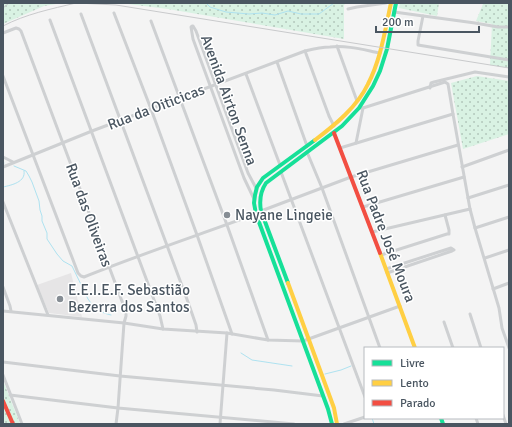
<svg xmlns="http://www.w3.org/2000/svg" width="512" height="427" viewBox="0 0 512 427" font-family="Signika,sans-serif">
<defs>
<pattern id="grass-dots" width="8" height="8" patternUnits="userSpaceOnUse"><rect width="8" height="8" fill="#d9f2e3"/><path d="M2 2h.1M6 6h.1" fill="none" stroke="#b2c7bb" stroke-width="1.8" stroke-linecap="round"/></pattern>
</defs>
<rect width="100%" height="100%" fill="#f4f4f4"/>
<!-- education -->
<path fill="#e6e5e6" d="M71,273L82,317L49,313L37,285Z"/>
<!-- grass -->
<g fill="url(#grass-dots)">
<path d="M3,3H62L44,6L3,24Z"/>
<path d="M120,3H346L344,5V39L168,9Z"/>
<path d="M400,3H439L437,16L399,8Z"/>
<path d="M482,3H509V68L490,65L492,24L476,21L483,4Z"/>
<path d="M477,76L509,81V134L463,149L451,83Z"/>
<path d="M3,382L4,383L20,424H3Z"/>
</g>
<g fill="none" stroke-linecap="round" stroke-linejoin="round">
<!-- stream -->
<g stroke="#aee2f0" stroke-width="1">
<path d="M206,3L210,7L226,12L249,14L262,13L275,15L288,11L301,14H319L334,3"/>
<path d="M3,163H4"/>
<path d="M14,166L26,171L29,176L32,182L39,201L40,210L42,216V221L47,233V239L57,254L63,261L72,266L88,299C94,308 101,313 111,315"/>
<path d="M3,187C12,185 26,182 24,171"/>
<path d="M241,353L252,360L292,366"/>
<path d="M325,374L341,370L351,366"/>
<path d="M372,418L374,424"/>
</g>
<!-- street -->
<g stroke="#ced0d2" stroke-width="3">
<path d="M348,9L357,7L386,3"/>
<path d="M394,12L475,23L498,27H509"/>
<path d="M114,13L151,109L197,235L232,334"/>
<path d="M81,14L188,302L196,325L197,332"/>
<path d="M423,16L418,41V45L509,60"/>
<path d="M50,20L160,316L163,329"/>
<path d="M151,21L227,225L268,340"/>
<path d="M3,33L16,28L19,29L21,31L126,312V316L124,323L118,408L116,424"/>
<path d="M337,46L357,101"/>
<path d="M305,51L329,116L334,126"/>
<path d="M277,62L307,146"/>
<path d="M246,74L280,165"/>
<path d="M3,76L78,273L81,276L84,277C141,254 199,235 256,214"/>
<path d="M430,88L431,83L434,82L475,72L509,77"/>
<path d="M359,108H363L445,82L448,84L453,114L470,209L475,228L499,308L502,328L509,348"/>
<path d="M356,143L363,108"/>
<path d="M340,148L453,114"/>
<path d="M307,152L322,188L380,348"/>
<path d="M3,157L13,162"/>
<path d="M3,167L92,131L305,51C313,49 322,47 330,47C347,45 364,50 380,53"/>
<path d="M462,167L509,150"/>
<path d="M281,172L365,397"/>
<path d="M468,198L509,185"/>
<path d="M254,199L244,178L193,39L191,27L192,26H193L196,31L248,173L256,188"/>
<path d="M3,202L48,315"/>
<path d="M363,207L464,177"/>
<path d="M261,211L351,177L458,145"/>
<path d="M475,228L509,217"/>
<path d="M372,232L470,209"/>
<path d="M381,255L447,234H449V230L445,215"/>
<path d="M485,258L509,250"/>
<path d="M386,269L451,248L454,250L452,251L387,273"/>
<path d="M3,287L10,306L11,311"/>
<path d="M493,289L509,283"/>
<path d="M3,311L124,323L163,329L227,333L268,340L303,341L400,306"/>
<path d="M470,314L481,348"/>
<path d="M444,322L453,348"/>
<path d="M3,362L120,376L274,390L323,396"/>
<path d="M3,375L22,424"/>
<path d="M10,395L118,408L294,424"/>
<path d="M503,415L506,424"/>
<path d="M476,418L478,424"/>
<path d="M220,424L227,333"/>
<path d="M344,424L365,417"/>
</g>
<!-- fast -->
<g stroke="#16e098" stroke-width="4">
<path d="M315,140L263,178L257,187L255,195L254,203L256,214L328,409L332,424"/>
<path d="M288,283L261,211C259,200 260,192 266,183L342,126L359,108L373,86L380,71L387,49L396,3"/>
<path d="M441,418L443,424"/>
</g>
<!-- slow -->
<g stroke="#ffcf43" stroke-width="4">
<path d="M315,140C335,125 357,107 368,84C381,59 385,30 391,3"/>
<path d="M380,253L415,348"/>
<path d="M288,283L334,408L337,424"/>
</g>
<!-- jam -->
<g stroke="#f24e42" stroke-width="4">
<path d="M334,133L380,253"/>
<path d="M3,401L13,424"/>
</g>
<!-- rail -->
<g stroke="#c9cacc" stroke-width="1">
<path d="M77,3L116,5L509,68"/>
<path d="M3,8L9,3"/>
<path d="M3,26C26,14 51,9 76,3"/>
</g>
</g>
<!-- markers -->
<g fill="#868d94" stroke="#fff" stroke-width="1.5">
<circle cx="227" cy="215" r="4"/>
<circle cx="60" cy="299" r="4"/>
</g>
<g text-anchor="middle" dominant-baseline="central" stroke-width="3" stroke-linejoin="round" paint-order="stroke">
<!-- street labels -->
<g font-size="15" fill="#4a5661" stroke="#fff">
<text transform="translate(229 100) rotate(70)">Avenida Airton Senna</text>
<text transform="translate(156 107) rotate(-21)">Rua da Oiticicas</text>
<text transform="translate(89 215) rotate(70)">Rua das Oliveiras</text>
<text transform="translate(386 236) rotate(69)">Rua Padre José Moura</text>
</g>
<!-- poi labels -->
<g font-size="15" fill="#4a5661" stroke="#fff" text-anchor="start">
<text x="235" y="215">Nayane Lingeie</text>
<text x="68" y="290">E.E.I.E.F. Sebastião<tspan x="68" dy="17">Bezerra dos Santos</tspan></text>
</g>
</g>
<!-- border -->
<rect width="512" height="427" fill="none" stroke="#4a5661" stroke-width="8"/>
<!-- legend -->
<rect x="364" y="347" width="140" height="72" fill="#ffffff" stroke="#b7bbc0"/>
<rect x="372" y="360" width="20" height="6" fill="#16e098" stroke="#b7bbc0"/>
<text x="400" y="367" font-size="12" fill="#4a5661">Livre</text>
<rect x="372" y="380" width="20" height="6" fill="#ffcf43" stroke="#b7bbc0"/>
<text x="400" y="387" font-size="12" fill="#4a5661">Lento</text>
<rect x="372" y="400" width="20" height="6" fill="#f24e42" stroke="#b7bbc0"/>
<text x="400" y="407" font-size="12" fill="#4a5661">Parado</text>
<!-- scale -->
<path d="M376 26v6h103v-6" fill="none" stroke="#4a5661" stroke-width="2"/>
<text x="382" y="26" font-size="12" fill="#4a5661" stroke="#ffffff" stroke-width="3" paint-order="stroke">200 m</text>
</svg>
